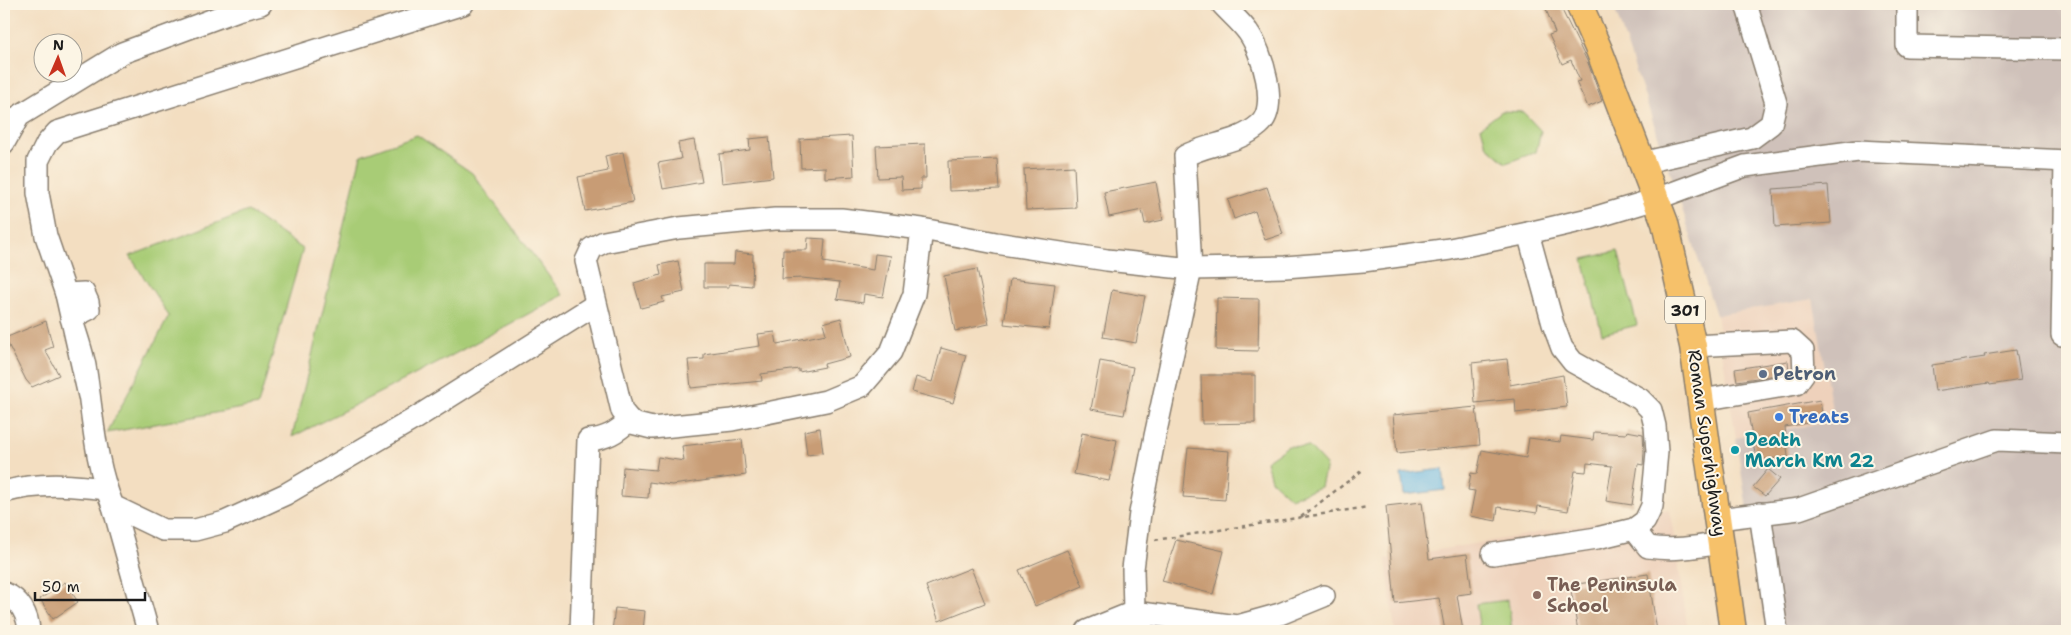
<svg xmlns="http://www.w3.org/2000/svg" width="2071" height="635" viewBox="0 0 2071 635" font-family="'Shantell Sans',sans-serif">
<rect width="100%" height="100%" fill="#fcf5e5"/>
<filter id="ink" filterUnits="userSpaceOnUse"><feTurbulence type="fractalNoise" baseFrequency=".02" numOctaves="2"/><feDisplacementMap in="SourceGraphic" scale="10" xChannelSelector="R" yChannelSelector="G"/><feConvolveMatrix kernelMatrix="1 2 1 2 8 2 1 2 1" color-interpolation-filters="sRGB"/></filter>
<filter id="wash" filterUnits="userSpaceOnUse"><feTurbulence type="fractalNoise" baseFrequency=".0096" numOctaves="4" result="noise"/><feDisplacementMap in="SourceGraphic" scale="20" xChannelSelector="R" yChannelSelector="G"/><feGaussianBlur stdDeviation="1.12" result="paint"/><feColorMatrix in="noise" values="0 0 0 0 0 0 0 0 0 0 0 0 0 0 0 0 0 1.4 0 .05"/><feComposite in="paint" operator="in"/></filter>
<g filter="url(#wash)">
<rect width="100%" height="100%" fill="#f3dec1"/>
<!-- built -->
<g fill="#eed1bb">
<path d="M1813,299L1834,421L1736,438L1716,315Z"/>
<path d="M1670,510L1688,631H1395L1386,559Z"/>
</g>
<!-- industrial -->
<path fill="#cfc1ba" d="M1613,4H2067V631H1766L1736,438L1834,421L1813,299L1716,315L1671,174Z"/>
<!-- green -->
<g fill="#a8cc76" stroke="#627449">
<path d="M1502,111L1523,112L1541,131L1536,152L1506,163L1486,145L1481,127Z"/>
<path d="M417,135L472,173L563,295L438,363L292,437L361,155Z"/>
<path d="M248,211L303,249L258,405L107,433L169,316L130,256Z"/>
<path d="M1618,251L1637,325L1602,334L1583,259Z"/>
<path d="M1288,446L1309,447L1326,465L1321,487L1291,498L1271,480L1266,461Z"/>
<path d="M1508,600L1512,631H1480L1476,604Z"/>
</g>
<!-- water -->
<path fill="#67b6e1" stroke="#42697e" d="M1443,469L1445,490L1404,495L1401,474Z"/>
<g id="blocks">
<!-- building -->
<g fill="#c89c74">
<path d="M1544,4H1559L1588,63L1602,101L1588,107L1576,82L1580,81L1571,60L1562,64L1549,35L1555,33Z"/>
<path d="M852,136L854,176L825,178V167L801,168L800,139Z"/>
<path d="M769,137L773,177L722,183L719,154L750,150L749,139Z"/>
<path d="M694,140L702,182L663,189L658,163L681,159L678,143Z"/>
<path d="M925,144L926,178H921V189L902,190L901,177L878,178L876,146Z"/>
<path d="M623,152L633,202L585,211L578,177L608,171L605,156Z"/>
<path d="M997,159L999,189L949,191L948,161Z"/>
<path d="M1074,166L1076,208L1026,210L1024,169Z"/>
<path d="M1156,182L1163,220L1145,224L1142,210L1109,217L1104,192Z"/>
<path d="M1828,185L1831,223L1775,227L1773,189Z"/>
<path d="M1267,187L1283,234L1265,240L1255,211L1234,219L1228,200Z"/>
<path d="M808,238L825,239L823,262L873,270L875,254L891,256L883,297L864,294L863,303L837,299L840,282L802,278L782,279L783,250H807Z"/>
<path d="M735,252L753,254L752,286L729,284V287H704V264H734Z"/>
<path d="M678,261L684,292L662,297L664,302L641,308L634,283L661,275L659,265Z"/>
<path d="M977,269L989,324L955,331L944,276Z"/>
<path d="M1010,279L1055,284L1049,329L1004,324Z"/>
<path d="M1112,290L1145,296L1136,343L1103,337Z"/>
<path d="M1217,298L1259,299L1258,351L1216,350Z"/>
<path d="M841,318L850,357L824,364L825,367L799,372V369L761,374L762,381L691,388L688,360L704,359V354L760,346L758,334L775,332L777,344L826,334L823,323Z"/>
<path d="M46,321L53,347L45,350L59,375L32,387L26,380L5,338Z"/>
<path d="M941,348L966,355L953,403L912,392L916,377L932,382Z"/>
<path d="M2016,350L2021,380L1990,385L1989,383L1935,391L1932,365L1985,357L1984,355Z"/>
<path d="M1507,359L1510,385L1563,375L1567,407L1516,413L1515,399L1475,403L1472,363Z"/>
<path d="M1100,361L1133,367L1124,415L1091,409Z"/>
<path d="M1788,361L1789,373L1737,381L1735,369Z"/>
<path d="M1201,375H1255V423L1202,424Z"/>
<path d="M1820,400L1823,420L1785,427L1788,457L1756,460L1748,413Z"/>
<path d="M1476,407L1480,445L1397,453L1393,415Z"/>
<path d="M820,428L823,453L807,455L804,431Z"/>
<path d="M1627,431L1643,434L1644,452L1643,465L1638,464L1632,505L1606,501L1612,466L1587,463L1586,472L1575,471L1568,511L1538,506L1537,513L1498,507L1496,521L1470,516L1475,491L1468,490L1471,473L1477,474L1482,450L1526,458L1529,438L1560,442L1561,436L1593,440L1594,432L1626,434Z"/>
<path d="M1082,433L1117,440L1109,481L1074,474Z"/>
<path d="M742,439L746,475L672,485L649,482L648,498L621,496L623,467L656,470L658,457L684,461L682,446Z"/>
<path d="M1188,448L1229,451L1225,500L1183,497Z"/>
<path d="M1768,469L1780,479L1765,496L1753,487Z"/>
<path d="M1422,502L1429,559L1467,554L1472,593L1457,595L1463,631H1445L1439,598L1395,603L1386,506Z"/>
<path d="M1176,540L1224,551L1213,594L1162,581Z"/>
<path d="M1067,550L1083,586L1035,606L1019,570Z"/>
<path d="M971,568L985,603L939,621L926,586Z"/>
<path d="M1648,574L1657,631H1578L1570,585Z"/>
<path d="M65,582L78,602L53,619L40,599Z"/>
<path d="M615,608L645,611L643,631H612Z"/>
</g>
</g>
</g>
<g filter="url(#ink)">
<use href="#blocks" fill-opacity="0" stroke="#887d6e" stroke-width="1"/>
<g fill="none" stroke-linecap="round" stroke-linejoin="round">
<!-- minor casing -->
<g stroke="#887d6e" stroke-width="24">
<g id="minor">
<path d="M1907,4V46L2067,49"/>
<path d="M4,143L19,116L122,53L238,10L261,4"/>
<path d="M2065,161L2062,335H2067"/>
<path d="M1641,163L1752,138L1771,124L1776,103L1746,4"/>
<path d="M922,229L914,294L891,352L862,386L826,401L732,420L652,428L632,423L622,411L586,261L592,248L604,242L679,228L775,219H841L922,229L996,243L1107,260L1191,269L1285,267L1363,261L1450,249L1528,233L1593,218L1656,199L1745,166L1858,151L2067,161"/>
<path d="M66,294L46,236L38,193V161L47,143L57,132L463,4"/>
<path d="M1693,346L1792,341L1803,351L1804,373L1796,384L1702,400"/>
<path d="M89,396L66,294L84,293L88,302L89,309L71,318C76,333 82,350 85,366C93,413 94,461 113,506L163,530H195L225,522L286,494L414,419L595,305"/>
<path d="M4,492C39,482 71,485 106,489"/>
<path d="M113,506L148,631"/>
<path d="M1760,513L1777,631"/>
<path d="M1718,519L1799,509L1997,440L2067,443"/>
<path d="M1634,529L1648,547C1674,551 1696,547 1721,543"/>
<path d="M1493,554L1597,538L1634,529L1645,521L1652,506L1657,452L1655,426L1651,410L1640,399L1573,362L1562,348L1553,324L1528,233"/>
<path d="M4,593C20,599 28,615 29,631"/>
<path d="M581,631L588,440C606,439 617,432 630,420"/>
<path d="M1087,631L1134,612L1237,626L1280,614L1324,596"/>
<path d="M1143,631L1134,612L1133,569L1140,513L1155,436L1191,269L1185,156C1209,143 1237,144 1259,125C1280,108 1262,51 1248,32C1241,22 1230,13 1222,4"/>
</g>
</g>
<!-- major casing -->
<g stroke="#887d6e" stroke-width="29">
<path id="major" d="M1579,4L1599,50L1665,223L1693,346L1733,631"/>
</g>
<!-- path -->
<g stroke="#887d6e" stroke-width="2.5" stroke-dasharray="4 4" stroke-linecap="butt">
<path d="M1301,517L1364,469"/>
<path d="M1155,540L1368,507"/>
</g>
<!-- minor -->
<use href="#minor" stroke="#fff" stroke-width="21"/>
<!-- major -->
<use href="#major" stroke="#f6c16b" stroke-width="26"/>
</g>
</g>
<!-- markers -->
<circle fill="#5c6f8a" stroke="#fcf5e5" stroke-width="2" cx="1763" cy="374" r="5"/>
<circle fill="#3f7fe0" stroke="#fcf5e5" stroke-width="2" cx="1779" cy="417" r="5"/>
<circle fill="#0f9aa8" stroke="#fcf5e5" stroke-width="2" cx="1735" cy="450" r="5"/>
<circle fill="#8d6e63" stroke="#fcf5e5" stroke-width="2" cx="1537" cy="595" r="5"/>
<g text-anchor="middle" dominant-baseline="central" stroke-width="4" stroke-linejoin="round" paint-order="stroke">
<!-- shield labels -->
<rect fill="#fcf5e5" stroke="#5f5d58" stroke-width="1" x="1665" y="296.5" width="40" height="27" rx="4"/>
<g font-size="16" font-weight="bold" fill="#1c1c1c">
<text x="1685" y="310">301</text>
</g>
<!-- service labels -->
<g font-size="18" font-weight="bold" fill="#4e5e75" stroke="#fcf5e5" text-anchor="start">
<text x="1773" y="374">Petron</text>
</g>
<!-- shop labels -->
<g font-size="18" font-weight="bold" fill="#366cbe" stroke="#fcf5e5" text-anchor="start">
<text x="1789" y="417">Treats</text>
</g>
<!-- culture labels -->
<g font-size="18" font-weight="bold" fill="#0d838f" stroke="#fcf5e5" text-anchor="start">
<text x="1745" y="440">Death<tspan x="1745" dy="21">March KM 22</tspan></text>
</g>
<!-- street labels -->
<g font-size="18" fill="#1c1c1c" stroke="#fcf5e5">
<text transform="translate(1707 443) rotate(82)">Roman Superhighway</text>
</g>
<!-- education labels -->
<g font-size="18" font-weight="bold" fill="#785e54" stroke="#fcf5e5" text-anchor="start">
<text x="1547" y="585">The Peninsula<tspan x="1547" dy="21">School</tspan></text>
</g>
</g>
<!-- margin -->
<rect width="2071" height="635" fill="none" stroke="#fcf5e5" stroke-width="20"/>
<!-- north arrow -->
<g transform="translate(58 58) rotate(2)"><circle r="24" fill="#fcf5e5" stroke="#a29e95"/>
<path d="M0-4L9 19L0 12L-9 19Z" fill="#c8321e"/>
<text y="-8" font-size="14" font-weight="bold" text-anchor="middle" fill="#1c1c1c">N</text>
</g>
<!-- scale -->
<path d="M35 592v8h110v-8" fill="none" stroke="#1c1c1c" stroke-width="2.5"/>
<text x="42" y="592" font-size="15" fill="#1c1c1c" stroke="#fcf5e5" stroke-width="4" paint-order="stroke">50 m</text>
</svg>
